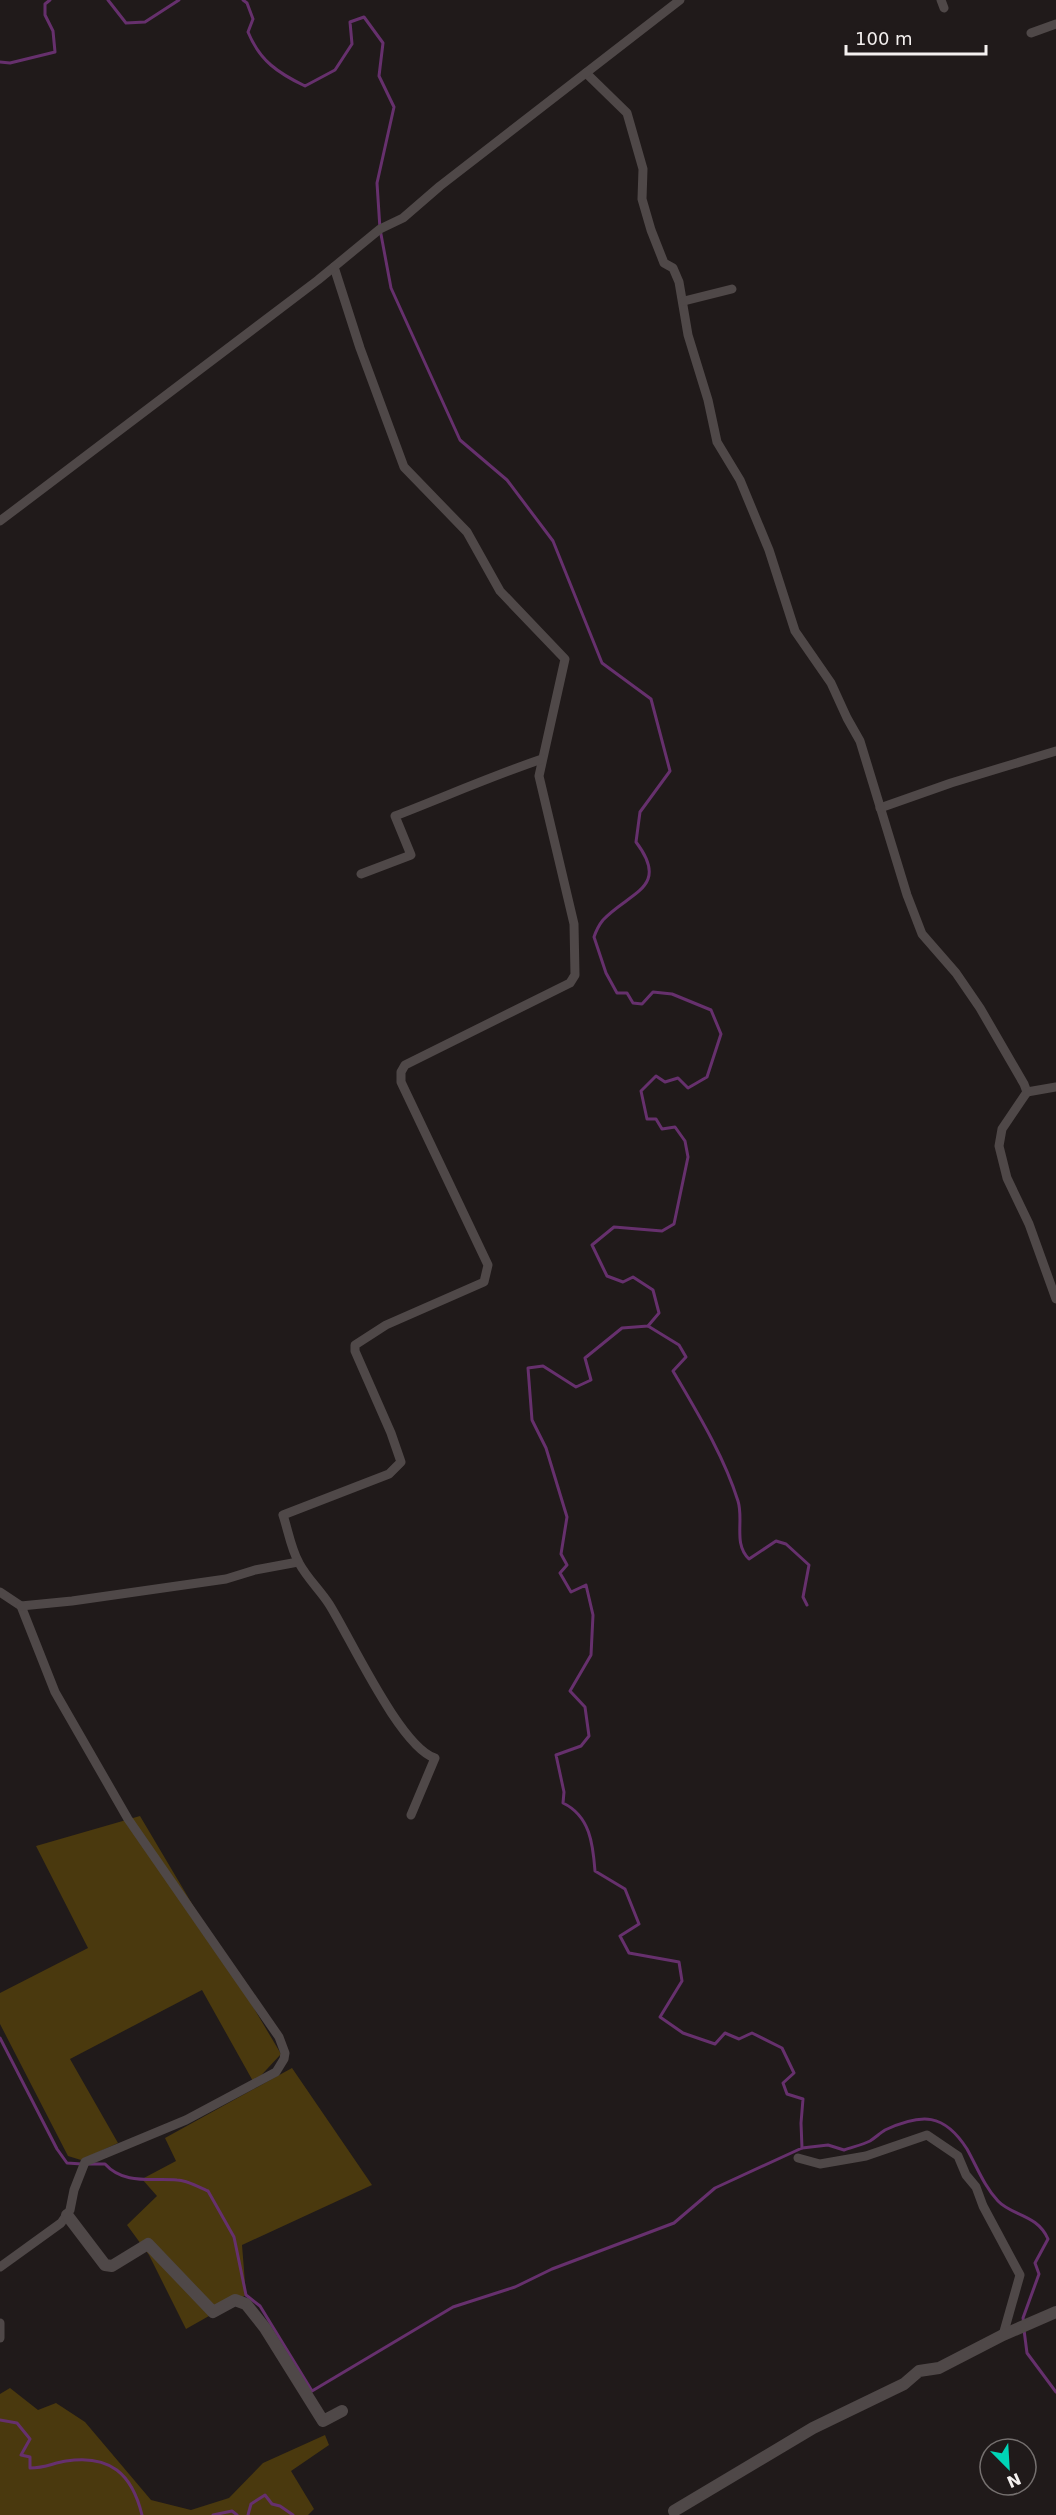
<svg xmlns="http://www.w3.org/2000/svg" width="1056" height="2515" viewBox="0 0 1056 2515" font-family="'DejaVu Sans',sans-serif">
<rect width="100%" height="100%" fill="#201a1a"/>
<!-- green -->
<g fill="#4a390e">
<path d="M140,1816L281,2054L254,2083L202,1990L70,2059L118,2143L81,2160L68,2156L0,2024V1993L88,1948L36,1846Z"/>
<path d="M292,2068L372,2185L242,2245L246,2295L186,2329L149,2255L127,2225L157,2196L142,2179L176,2161L165,2138Z"/>
<path d="M10,2388L38,2410L56,2403L85,2422L151,2500L191,2510L229,2498L263,2463L325,2435L329,2445L291,2471L314,2509L308,2515H0V2394Z"/>
</g>
<g fill="none" stroke-linecap="round" stroke-linejoin="round">
<!-- stream -->
<g stroke="#66306d" stroke-width="3">
<path d="M108,0L126,23L145,22L179,0"/>
<path d="M0,62L10,63L55,52L53,31L45,15V4L50,0"/>
<path d="M648,1326L679,1345L686,1357L673,1371C697,1412 724,1456 738,1501C744,1520 733,1544 749,1559L776,1541L786,1544L809,1565L803,1597L807,1605"/>
<path d="M0,2038L57,2149L67,2163L82,2164"/>
<path d="M802,2148L828,2145L844,2150C852,2147 862,2145 870,2141C875,2138 880,2133 885,2130C922,2113 944,2113 967,2149C977,2167 984,2186 998,2201C1012,2216 1037,2214 1048,2239L1035,2263L1039,2274L1023,2318L1024,2324"/>
<path d="M88,2164H105C124,2185 151,2178 177,2180C187,2180 198,2187 208,2191L234,2237L246,2295L260,2306L312,2391L453,2307L515,2287L552,2269L674,2223L715,2188L802,2148L801,2123L803,2099L787,2094L783,2083L794,2073L782,2048L752,2033L739,2039L725,2033L715,2044L683,2033L660,2017L682,1981L679,1962L629,1953L620,1936L639,1924L625,1889L595,1871C593,1844 590,1816 563,1803L564,1792L556,1755L581,1746L589,1736L585,1707L570,1691L591,1655L593,1615L586,1585L571,1592L560,1573L567,1565L561,1554L567,1517L546,1448L532,1420L528,1368L543,1366L576,1387L591,1380L585,1358L622,1328L648,1326L659,1313L653,1290L633,1277L623,1282L607,1276L592,1245L614,1227L662,1231L674,1224L688,1157L685,1141L675,1127L662,1129L656,1119H647L641,1091L656,1076L665,1082L678,1078L688,1088L707,1077L721,1034L711,1010L672,994L653,992L642,1004L633,1003L627,993H617L606,973L594,937C596,931 599,925 603,920C629,892 671,888 636,842L640,812L670,771L651,699L602,663L553,541L507,480L460,440L391,288L380,229L377,183L394,107L379,76L383,43L364,17L350,22L352,44L335,70L305,86C278,73 260,61 248,32L253,19L247,3L243,0"/>
<path d="M1024,2330L1027,2353L1056,2392"/>
<path d="M0,2420L17,2423L30,2439L21,2455L30,2457V2468C45,2468 53,2463 66,2461C110,2454 132,2474 142,2515"/>
<path d="M213,2515L232,2511L237,2515"/>
<path d="M248,2515L251,2504L265,2495L272,2504L280,2506L293,2515"/>
</g>
<!-- minor -->
<g stroke="#4f4848" stroke-width="9">
<path d="M941,0L944,8"/>
<path d="M1031,33L1056,24"/>
<path d="M586,73L627,113L643,169L642,199L651,230L664,263L673,268L679,282L688,335L708,400L717,442L740,480L769,550L795,631L831,683L847,718L860,741L907,895L922,934L956,973L980,1008L1024,1084L1027,1092L1002,1129L999,1146L1007,1178L1029,1224L1056,1299"/>
<path d="M334,267L360,348L404,467L467,532L500,591L565,659L539,776L574,924L575,975L570,983L405,1065L401,1072V1082L488,1265L484,1282L386,1325L355,1345V1351L391,1433L401,1462L389,1474L283,1515C288,1530 291,1549 299,1563C307,1578 320,1590 329,1604C350,1637 400,1747 435,1758L411,1815"/>
<path d="M684,301L732,289"/>
<path d="M0,521L318,280L380,229L403,218L440,186L680,0"/>
<path d="M880,808L951,783L1056,751"/>
<path d="M361,874L411,855L395,816C444,797 492,776 542,759"/>
<path d="M1027,1092L1056,1087"/>
<path d="M0,1592L21,1606L55,1692L128,1819L279,2037L285,2053L284,2059L276,2072L186,2120L85,2162L74,2190L70,2210L61,2223L0,2267"/>
<path d="M21,1606L72,1601L226,1579L255,1570L298,1562"/>
<path d="M798,2158L820,2164L866,2156L927,2135L958,2156L966,2175L976,2187L983,2206L1020,2275L1003,2335"/>
<path d="M0,2323V2338"/>
</g>
<!-- tertiary -->
<g stroke="#4f4848" stroke-width="12">
<path d="M67,2215L105,2265L112,2266L148,2244L213,2312L235,2300L246,2304L265,2328L323,2421L342,2411"/>
<path d="M674,2511L813,2428L904,2384L919,2371L939,2368L1003,2335L1056,2312"/>
</g>
</g>
<!-- north arrow -->
<g transform="translate(1008 2467) rotate(156)"><circle r="28" fill="#201a1a" stroke="#75706f" stroke-width="1.5"/>
<path d="M0-4.5L10 22L0 15L-10 22Z" fill="#00d5b7"/>
<text y="-9" font-size="16" font-weight="bold" text-anchor="middle" fill="#f4f0ef">N</text>
</g>
<!-- scale -->
<path d="M846 45v9h140v-9" fill="none" stroke="#f4f0ef" stroke-width="3"/>
<text x="855" y="45" font-size="18" fill="#f4f0ef" stroke="#201a1a" stroke-width="4.5" paint-order="stroke">100 m</text>
</svg>
